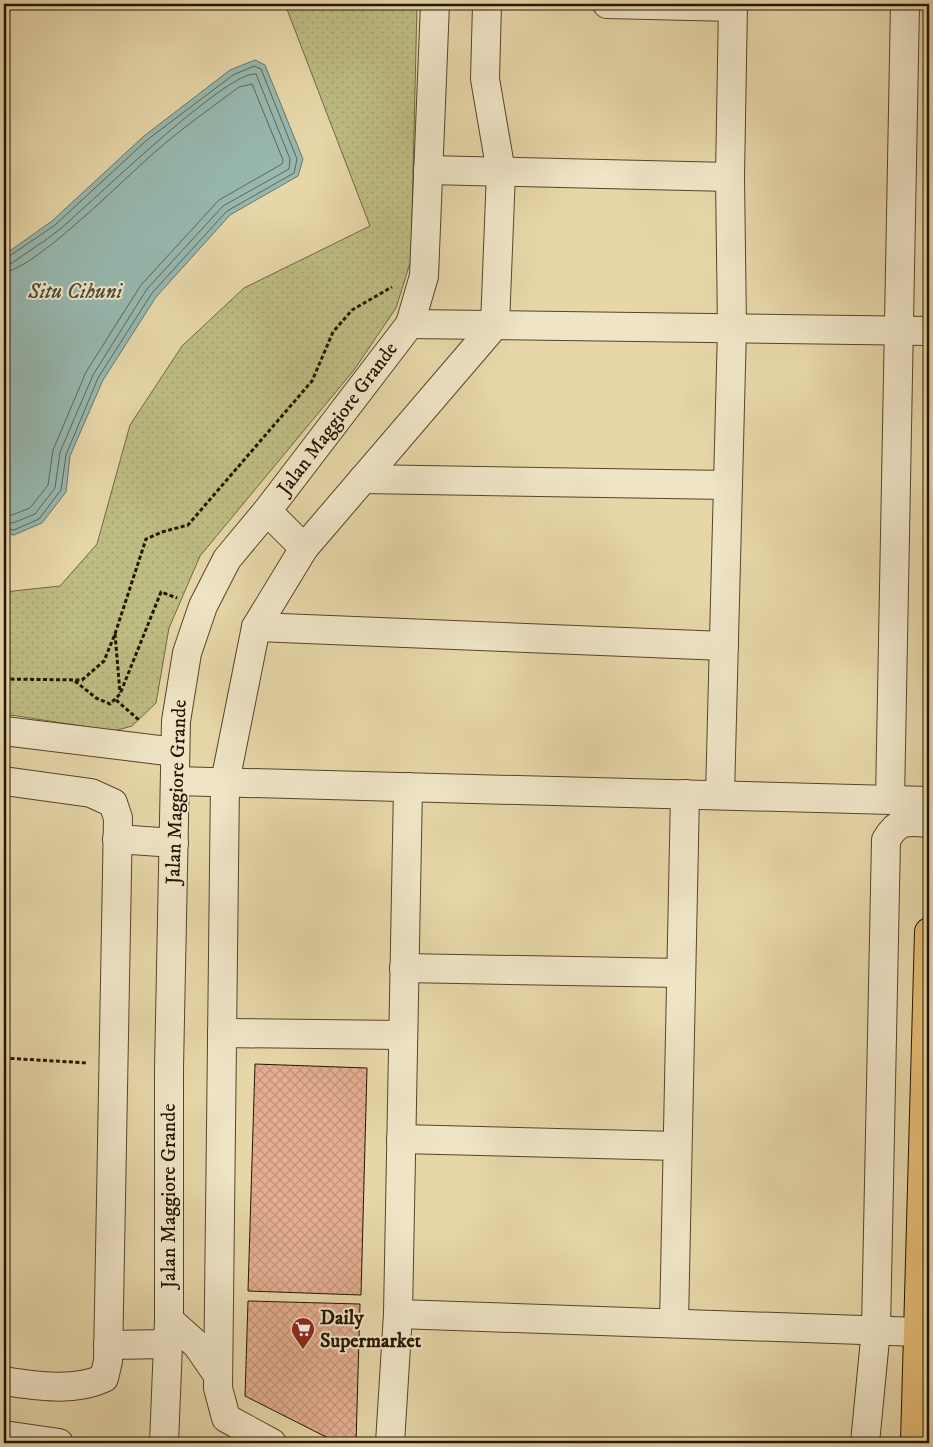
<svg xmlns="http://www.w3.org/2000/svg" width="933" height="1447" viewBox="0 0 933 1447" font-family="'IM FELL DW Pica',serif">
<defs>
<pattern id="park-dots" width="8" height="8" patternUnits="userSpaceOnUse" patternTransform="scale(1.25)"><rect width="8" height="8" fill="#bdbc82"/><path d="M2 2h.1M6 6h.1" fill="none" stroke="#a2a16e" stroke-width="1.8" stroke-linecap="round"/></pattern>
<pattern id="building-cross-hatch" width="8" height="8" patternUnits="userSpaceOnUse" patternTransform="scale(1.25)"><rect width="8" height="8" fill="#e4ad90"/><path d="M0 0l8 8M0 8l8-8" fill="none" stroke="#c3947a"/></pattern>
</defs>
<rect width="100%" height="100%" fill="#e6d6a8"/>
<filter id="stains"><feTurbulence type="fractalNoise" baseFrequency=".004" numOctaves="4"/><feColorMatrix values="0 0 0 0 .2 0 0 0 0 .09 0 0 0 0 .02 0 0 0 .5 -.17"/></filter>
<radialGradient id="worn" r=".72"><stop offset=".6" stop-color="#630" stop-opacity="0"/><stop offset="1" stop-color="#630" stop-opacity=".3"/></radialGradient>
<!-- park -->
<path fill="url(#park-dots)" stroke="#716841" d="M285,4H417L411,260L396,308L354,370L200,556L169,628L156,703L132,726L114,731L4,714V592L60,586L97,544L130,425L182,346L244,288L370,226Z"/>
<!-- water -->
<path fill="#97b8af" stroke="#697769" d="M255,60L265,65L303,159L298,176L230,215L156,297L103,380L70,456L66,492L42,523L14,535L4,533V255L52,221L144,136L230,70Z"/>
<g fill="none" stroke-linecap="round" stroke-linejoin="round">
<!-- shore -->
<g stroke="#5e6658" stroke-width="1">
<path d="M4,258L8,257L55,225L147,140L233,75L254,66L261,69L297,159L294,173L227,211L152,293L98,378L66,455L61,490L39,519L14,530L4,529"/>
<path d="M4,265L12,263C27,252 44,242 59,230C89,205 227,70 256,74L290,159L289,169L223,206L147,289L93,375L60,452L55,488L35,514L13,523L4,522"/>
<path d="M4,272C33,271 128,175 155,152C181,129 211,108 239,87L252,84L283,160L282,164L219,200L141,285L86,372L53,450L48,485L30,508L12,515H4"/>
</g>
</g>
<!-- building -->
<g fill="url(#building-cross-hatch)" stroke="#251500">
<path d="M255,1064L367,1068L361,1295L248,1291Z"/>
<path d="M248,1301L360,1304L356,1443H338L245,1396Z"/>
</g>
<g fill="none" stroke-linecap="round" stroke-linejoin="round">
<!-- minor casing -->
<g stroke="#55452a" stroke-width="30">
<g id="minor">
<path d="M607,4L733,7"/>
<path d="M428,170L730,177"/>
<path d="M410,324L929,331"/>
<path d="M363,479L728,485"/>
<path d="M267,511L304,548"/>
<path d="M256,627L724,646"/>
<path d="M4,731L175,752"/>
<path d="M4,781L91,793L113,803L118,818L108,1361L104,1378C75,1392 36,1386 4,1381"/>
<path d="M175,781L929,801"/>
<path d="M720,795L732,328L730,177L733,4"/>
<path d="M890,800L905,4"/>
<path d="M117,839L174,843"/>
<path d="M404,968L681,973"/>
<path d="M222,1033L403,1035"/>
<path d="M401,1139L677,1146"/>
<path d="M398,1314L919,1332"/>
<path d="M169,1320L197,1345L217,1374"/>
<path d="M674,1323L685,794"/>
<path d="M108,1345L168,1344"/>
<path d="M4,1435L59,1443"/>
<path d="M164,1443L169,1320V1068L176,721L187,653L203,606L227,559L267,511L410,324L424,276L435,4"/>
<path d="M272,1443L226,1418L218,1388L225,782L256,627L304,548L495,325L501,172L485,79L487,4"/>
<path d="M390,1443L398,1314L408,787"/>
<path d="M865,1443L876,1329L886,840C898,819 907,821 929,823"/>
</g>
</g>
<!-- major casing -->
<g stroke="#251500" stroke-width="30">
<path id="major" d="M915,1443L929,932"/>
</g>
<!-- path -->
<g stroke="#251500" stroke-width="3" stroke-dasharray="4 2.5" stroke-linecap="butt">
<path d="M115,634L120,693"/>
<path d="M4,679L82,680L104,661L115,634L146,539L162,532L188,525L312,381L333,332L352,310L392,287"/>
<path d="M75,681L96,698L110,704L120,694L161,592L177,598"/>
<path d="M116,700L139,720"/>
<path d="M4,1058L88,1063"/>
</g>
<!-- minor -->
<use href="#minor" stroke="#efe4c6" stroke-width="28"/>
<!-- major -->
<use href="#major" stroke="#e3bb74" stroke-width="28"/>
</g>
<!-- icons -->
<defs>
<g id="supermarket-pin" transform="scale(1.25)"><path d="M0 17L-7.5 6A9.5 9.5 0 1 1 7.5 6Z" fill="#8f2418" stroke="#efe4c6"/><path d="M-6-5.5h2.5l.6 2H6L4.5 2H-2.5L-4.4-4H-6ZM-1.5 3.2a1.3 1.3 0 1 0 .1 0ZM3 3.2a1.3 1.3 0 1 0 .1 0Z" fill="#fff"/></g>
</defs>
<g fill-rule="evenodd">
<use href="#supermarket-pin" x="303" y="1329"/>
</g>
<g text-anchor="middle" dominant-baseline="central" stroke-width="4" stroke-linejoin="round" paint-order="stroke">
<!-- street labels -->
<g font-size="20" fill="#251500" stroke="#efe4c6">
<text transform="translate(338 419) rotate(-53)">Jalan Maggiore Grande</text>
<text transform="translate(177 792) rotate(-88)">Jalan Maggiore Grande</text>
<text transform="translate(169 1196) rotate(-90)">Jalan Maggiore Grande</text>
</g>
<!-- poi labels -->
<g font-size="20" font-weight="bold" fill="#251500" stroke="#efe4c6" text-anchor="start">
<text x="320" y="1318">Daily<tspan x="320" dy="23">Supermarket</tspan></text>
</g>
<!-- water labels -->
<g font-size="21" font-style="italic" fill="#4d4e3d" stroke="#efe4c6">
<text x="75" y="292">Situ Cihuni</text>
</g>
</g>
<!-- margin -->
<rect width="933" height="1447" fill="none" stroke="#e6d6a8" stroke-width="20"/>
<rect x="5" y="5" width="923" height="1437" fill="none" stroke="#251500" stroke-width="2.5"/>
<rect x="10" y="10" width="913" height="1427" fill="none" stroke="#251500"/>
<rect width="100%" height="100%" filter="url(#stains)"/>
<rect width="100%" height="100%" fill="url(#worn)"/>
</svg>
